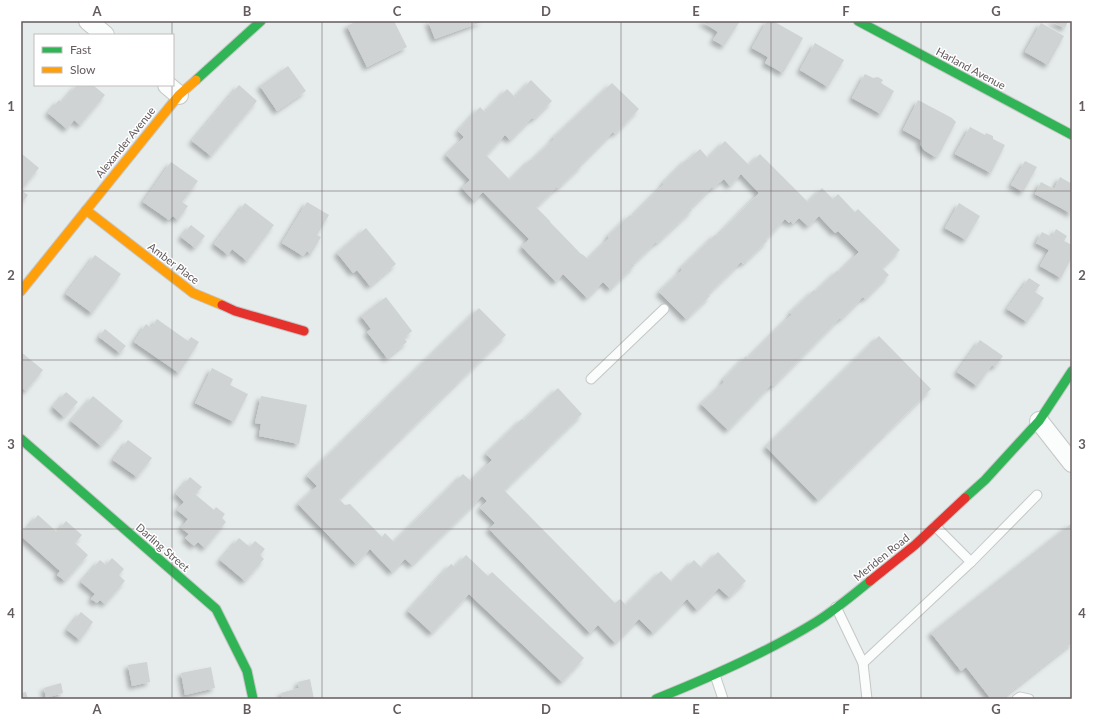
<svg xmlns="http://www.w3.org/2000/svg" width="1093" height="720" viewBox="0 0 1093 720" font-family="Lato,sans-serif">
<defs>
<filter id="shadow"><feDropShadow dx="-3.5" dy="3.5" stdDeviation="2" flood-color="#0004"/></filter>
</defs>
<rect width="100%" height="100%" fill="#e6ebeb"/>
<!-- building -->
<g fill="#d0d3d3" filter="url(#shadow)">
<path d="M357,21H394L407,47L367,67L347,26Z"/>
<path d="M428,21H484L435,39Z"/>
<path d="M701,21H740L724,46L713,40L718,32Z"/>
<path d="M767,21H773L803,38L783,73L765,63L768,57L752,48Z"/>
<path d="M1050,21H1068L1065,28Z"/>
<path d="M1041,23L1064,36L1048,65L1025,52Z"/>
<path d="M815,43L844,60L828,87L800,70Z"/>
<path d="M288,66L306,91L277,111L260,86Z"/>
<path d="M865,74L873,78L878,77L883,80L881,83L894,91L881,114L852,98Z"/>
<path d="M531,80L552,101L534,119L532,118L510,140L505,135L486,155L510,180L531,159L532,160L554,139L553,138L612,83L639,109L615,134L613,132L581,164L582,165L558,188L557,187L536,207L550,221V222L581,254H582L588,259L609,238L608,236L630,215L632,216L664,184L663,183L687,159L688,160L700,149L708,158L725,141L749,165L760,154L808,202L822,188L833,199L838,194L855,212L858,209L900,250L882,268L889,275L865,299L863,297L841,319L840,318L773,386H770L728,430L701,404L724,382L723,380L746,356L748,358L792,314L790,313L814,290L816,291L838,270L839,272L859,252L838,231L835,233L819,216L808,226L799,218L793,224L791,221L789,223L785,219L766,239L767,241L743,264L741,262L708,294L710,296L686,319L659,292L682,270L681,268L716,234L717,236L759,193L741,174L730,186L724,179L713,188L712,187L691,208L692,210L658,242L655,243L633,264L635,265L610,289L603,282L587,298L563,274L556,282L522,247L529,239L483,192L474,201L462,188L470,180L446,155L464,137L458,131L480,107L485,112L507,89L515,97Z"/>
<path d="M77,85H93L105,95L80,125L74,120L67,129L48,113L59,100L62,102Z"/>
<path d="M239,85L257,101L211,156L192,141Z"/>
<path d="M918,100L952,118L956,122L940,153L935,157L924,150L920,144L921,140L903,130Z"/>
<path d="M970,127L985,135L986,133L993,136V139L1005,145L991,173L955,154Z"/>
<path d="M21,153L39,168L21,190L28,195L21,204Z"/>
<path d="M1025,161L1037,167L1023,192L1011,185Z"/>
<path d="M171,162L198,181L182,202L188,206L178,220L173,216L169,220L143,202Z"/>
<path d="M1060,177L1072,184V214L1035,194L1041,182L1054,189Z"/>
<path d="M307,202L329,215L317,235L321,237L311,254L307,251L303,256L282,243Z"/>
<path d="M245,203L274,225L247,261L232,249L228,255L214,244Z"/>
<path d="M959,203L980,216L966,240L945,228Z"/>
<path d="M191,225L205,236L195,248L181,237Z"/>
<path d="M366,228L396,264L370,286L357,270L353,273L337,253Z"/>
<path d="M1056,229L1067,236L1064,241L1072,245V257L1061,278L1040,266L1049,250L1036,243L1042,232L1052,237Z"/>
<path d="M95,255L121,274L92,313L66,294Z"/>
<path d="M1029,278L1040,285L1035,292L1044,298L1027,322L1007,309Z"/>
<path d="M386,297L412,331L404,338L407,342L387,358L367,332L371,329L361,316Z"/>
<path d="M479,308L506,335L339,499L345,505L350,504L382,537L385,533L394,542L463,474L471,481L492,460L486,454L522,419L524,420L558,388L582,414L504,490L615,603L620,599L626,605L661,571L672,582L694,560L702,568L718,552L746,581L729,597L719,588L697,610L687,599L653,633L639,619L615,643L598,625L590,633L489,529L495,523L480,508L487,501L482,496L412,565L405,559L392,572L370,549L356,564L298,504L317,486L307,476Z"/>
<path d="M157,319L188,341L191,337L199,342L179,373L134,342L146,324L151,328Z"/>
<path d="M105,329L126,346L120,353L99,337Z"/>
<path d="M879,336L931,389L818,500L766,447Z"/>
<path d="M980,340L1003,356L995,367L992,365L977,386L957,372Z"/>
<path d="M21,352L43,370L26,391L21,387Z"/>
<path d="M212,368L233,379L230,385L248,394L234,422L195,403Z"/>
<path d="M66,392L78,402L64,417L53,407Z"/>
<path d="M93,396L123,421L101,446L71,421Z"/>
<path d="M261,396L307,405L299,444L259,436L261,424L255,423Z"/>
<path d="M128,440L152,458L137,477L113,460Z"/>
<path d="M190,477L202,487L195,494L214,510L216,507L225,514L222,518L226,522L205,548L198,542L194,546L185,538L189,534L181,528L188,519L177,510L184,502L176,494Z"/>
<path d="M38,515L57,532L66,521L82,535L75,543L88,555L65,581L57,575L60,571L21,536Z"/>
<path d="M1072,523V643L1001,699H991L966,667L961,671L931,633Z"/>
<path d="M239,538L250,547L255,541L265,549L260,555L264,559L245,581L220,560Z"/>
<path d="M466,555L488,576L492,572L584,658L562,682L469,594L432,633L408,611L451,564L455,567Z"/>
<path d="M112,558L124,569L119,575L125,581L105,604L100,600L97,603L91,599L95,594L81,582L100,560L106,565Z"/>
<path d="M81,612L93,622L80,640L67,630Z"/>
<path d="M147,662L150,682L132,686L128,665Z"/>
<path d="M211,667L215,688L185,695L181,673Z"/>
<path d="M310,679L314,699H282L281,693L299,688L298,682Z"/>
<path d="M61,683L63,693L46,698L44,688Z"/>
<path d="M26,692L28,699H21V693Z"/>
</g>
<g fill="none" stroke-linecap="round" stroke-linejoin="round">
<!-- lane casing -->
<g stroke="#c6c7c7" stroke-width="11">
<g id="lane">
<path d="M591,379L664,309"/>
<path d="M971,562L1037,495"/>
<path d="M836,607L863,663L971,562L935,526"/>
<path d="M863,663L867,699"/>
<path d="M715,675L723,699"/>
<path d="M1017,699L1020,697L1029,699"/>
</g>
</g>
<!-- street casing -->
<g stroke="#c6c7c7" stroke-width="20">
<g id="street">
<path d="M88,21L105,35"/>
<path d="M167,85L179,95"/>
<path d="M1039,421L1072,463"/>
</g>
</g>
<!-- fast casing -->
<g stroke="#c6c7c7" stroke-width="11">
<g id="fast">
<path d="M858,21L1072,135"/>
<path d="M196,80L261,21"/>
<path d="M21,439L216,609L247,671L253,699"/>
<path d="M965,498L985,480L1039,421L1072,371"/>
<path d="M656,699C711,677 766,653 816,622C835,610 853,595 870,581"/>
</g>
</g>
<!-- slow casing -->
<g stroke="#c6c7c7" stroke-width="11">
<g id="slow">
<path d="M86,210L193,293L222,305"/>
<path d="M21,291L179,95L196,80"/>
</g>
</g>
<!-- jam casing -->
<g stroke="#c6c7c7" stroke-width="11">
<g id="jam">
<path d="M222,305L235,311L304,331"/>
<path d="M870,581L915,545L965,498"/>
</g>
</g>
<!-- lane -->
<use href="#lane" stroke="#fbfcfc" stroke-width="9"/>
<!-- street -->
<use href="#street" stroke="#fbfcfc" stroke-width="18"/>
<!-- fast -->
<use href="#fast" stroke="#30b455" stroke-width="9"/>
<!-- slow -->
<use href="#slow" stroke="#ff9f0a" stroke-width="9"/>
<!-- jam -->
<use href="#jam" stroke="#e5322d" stroke-width="9"/>
</g>
<!-- grid -->
<path fill="none" stroke="#645b5d" stroke-width="1" stroke-opacity="0.55" d="M172,21V35M322,21V699M472,21V699M621,21V699M771,21V699M921,21V699M172,85V699M21,191H1072M21,360H1072M21,529H1072"/>
<g text-anchor="middle" dominant-baseline="central" stroke-width="3" stroke-linejoin="round" paint-order="stroke">
<!-- street labels -->
<g font-size="11" fill="#645b5d" stroke="#fff">
<text transform="translate(971 68) rotate(28)">Harland Avenue</text>
<text transform="translate(125 142) rotate(-51)">Alexander Avenue</text>
<text transform="translate(174 263) rotate(37)">Amber Place</text>
<text transform="translate(163 547) rotate(41)">Darling Street</text>
<text transform="translate(881 557) rotate(-39)">Meriden Road</text>
</g>
</g>
<!-- border -->
<rect width="1093" height="720" fill="none" stroke="#ffffff" stroke-width="44"/>
<!-- legend -->
<rect x="34" y="34" width="140" height="52" fill="#ffffff" stroke="#c1bdbe"/>
<rect x="42" y="47" width="20" height="6" fill="#30b455" stroke="#c1bdbe"/>
<text x="70" y="54" font-size="12" fill="#645b5d">Fast</text>
<rect x="42" y="67" width="20" height="6" fill="#ff9f0a" stroke="#c1bdbe"/>
<text x="70" y="74" font-size="12" fill="#645b5d">Slow</text>
<rect x="22" y="22" width="1049" height="676" fill="none" stroke="#645b5d" stroke-width="1.5"/>
<g font-size="13" text-anchor="middle" font-weight="bold" fill="#645b5d">
<text x="97" y="16">A</text>
<text x="247" y="16">B</text>
<text x="397" y="16">C</text>
<text x="546" y="16">D</text>
<text x="696" y="16">E</text>
<text x="846" y="16">F</text>
<text x="996" y="16">G</text>
<text x="11" y="111">1</text>
<text x="1082" y="111">1</text>
<text x="11" y="280">2</text>
<text x="1082" y="280">2</text>
<text x="11" y="449">3</text>
<text x="1082" y="449">3</text>
<text x="11" y="618">4</text>
<text x="1082" y="618">4</text>
<text x="97" y="714">A</text>
<text x="247" y="714">B</text>
<text x="397" y="714">C</text>
<text x="546" y="714">D</text>
<text x="696" y="714">E</text>
<text x="846" y="714">F</text>
<text x="996" y="714">G</text>
</g>
</svg>
